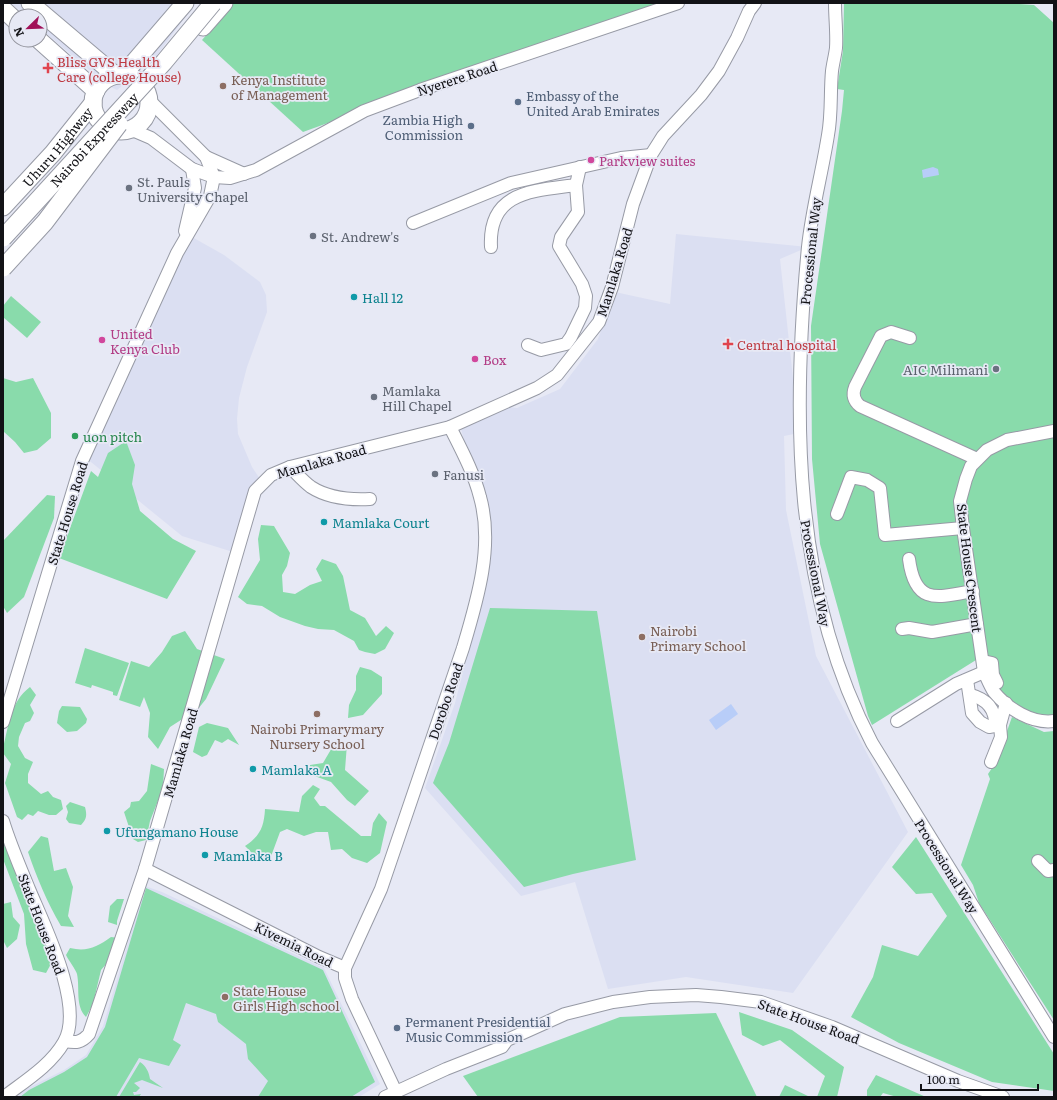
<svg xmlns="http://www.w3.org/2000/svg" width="1057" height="1100" viewBox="0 0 1057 1100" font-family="Literata,serif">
<rect width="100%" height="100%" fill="#e7e9f5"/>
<!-- built -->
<g fill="#dbdff2">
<path d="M11,3H196L154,59L117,90L107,85L40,28V16H26Z"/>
<path d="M676,234L808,247L780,259L799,433L784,436L786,510L816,656L908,832L793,993L686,977L608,989L575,882L521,896L425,788L455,703L477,618L482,563L477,488L461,429L507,407L517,408L560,389L598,339L615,292L670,304Z"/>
<path d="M192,237L224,255L260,282L266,295L267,312L247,367L239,398L237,419L238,434L252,467L260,479L233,552L182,536L86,458Z"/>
<path d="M145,886L162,892L324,968L380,1084L359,1097H17L28,1088L64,1070L86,1055L103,1026Z"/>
</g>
<!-- green -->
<g fill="#89dbab">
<path d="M234,3H659L303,132L202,40Z"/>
<path d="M844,3H1004L1034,5L1054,23V718L1027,713L994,687L984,655L872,725L868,716L820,544L812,459L811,326L842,111L844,90L837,89L843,51Z"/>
<path d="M11,296L41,322L27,338L3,317V306Z"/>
<path d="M3,378L16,382L33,378L51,413V438L37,450L24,453L15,442L3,431Z"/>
<path d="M126,441L135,465L132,484L140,511L173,539L196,551L167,599L59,558L91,471L98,477L108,453Z"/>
<path d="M47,495L55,496L54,518L24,597L7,613L3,606V541Z"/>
<path d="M261,525L274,526L290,553L287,566L282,575L283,592L295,594L310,585L322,581L316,569L322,559L336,564L343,576L350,610L365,618L376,636L386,626L394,633L385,649L375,654L365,652L359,650L354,641L334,630L318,629L305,626L280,617L262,606L247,604L238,597L260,560L258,539Z"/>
<path d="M490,608L597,611L636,860L573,874L524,887L433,783L449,743Z"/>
<path d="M185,631L197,649L225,659L206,699L198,709L170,727L158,749L148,737L150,713L144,697L140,707L119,700L131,661L149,667L162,652L172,636Z"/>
<path d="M85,648L129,663L117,696L113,695V692L92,685L91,688L75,683Z"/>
<path d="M360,667L371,670L382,677V694L363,715L348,718L349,705L356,690V676Z"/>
<path d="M30,687L36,695L30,705L34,713L30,721L25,723L19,737L18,746L25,758L33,762L28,774V783L41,794L48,791L53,797L61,800L63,809L56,815H49L38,811L33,816L28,814L22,820L17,817L5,783L11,764L3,753V748C9,725 10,702 30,687Z"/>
<path d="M62,706L80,707L87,719L86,723L77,731L67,732L57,723L59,711Z"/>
<path d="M1012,717L1044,732L1054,731V1020L979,903L973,885L961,865L990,779L988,774L996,762Z"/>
<path d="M207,723L228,728L239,745L228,739L222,743L215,740L207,755L202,757L193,752L199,727Z"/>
<path d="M347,744L345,770L369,791L355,806L347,800L331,782L309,774L310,765L323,763L333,746Z"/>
<path d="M151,764L164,769L163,788L150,821L146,840L138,842L133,839L124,812L130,807L131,802L139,801L147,791Z"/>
<path d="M313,785L320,789L314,798L320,806H325L361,836H371L373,823L379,813L387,822L380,853L367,863L352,858L342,849L331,850L328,832H316L304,836L287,829L280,832L270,859L253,854L245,846C260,836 264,827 265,809L299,812L302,796Z"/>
<path d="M70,802L85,807C87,815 87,819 81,825L69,823L66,819L68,812L66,806Z"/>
<path d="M3,836L52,962L46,973L33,970L26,944L24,914L3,859Z"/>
<path d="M41,836L48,838L54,871L66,868L73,887L68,916L74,927L61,926C47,902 37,878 28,852Z"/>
<path d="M916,837L1054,1054V1091L992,1082L899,1043L851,1017L873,977L882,945L918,956L947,916L932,893L916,894L892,867Z"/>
<path d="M146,888L323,970L375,1082L351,1097H258L268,1081L248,1059L246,1044L218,1022L216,1014L186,1003L173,1040L181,1045L169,1066L139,1058L116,1097H20L29,1090L64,1072L87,1057L105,1027Z"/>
<path d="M117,899H124L117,921V925L108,922L110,906Z"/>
<path d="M11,902L13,917L20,925L17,939L7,948L3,940V904Z"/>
<path d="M111,937L119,938L113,956L101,970L93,1004L86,1017C75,1006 80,988 77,974C76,970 69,961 66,955L70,948C87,952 97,947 111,937Z"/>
<path d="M739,1012L792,1030L844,1067L837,1097H817L825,1076L780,1040L763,1046L742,1035Z"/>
<path d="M716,1013L757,1097H478L463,1076L620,1017Z"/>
<path d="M140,1062C146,1066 149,1072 150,1079L163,1088L142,1080L134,1083L140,1088L136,1092H133L134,1095L141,1094L139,1097H119Z"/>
<path d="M876,1075L926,1097H897L883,1093L880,1097H867V1090Z"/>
<path d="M785,1085L810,1097H779Z"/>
</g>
<!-- water -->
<g fill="#b8cdf8">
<path d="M933,167L938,169L939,175L923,178L922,170Z"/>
<path d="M731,704L738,714L716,730L709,720Z"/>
</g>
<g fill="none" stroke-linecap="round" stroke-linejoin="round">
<!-- minor casing -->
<g stroke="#979aa5" stroke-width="14">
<g id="minor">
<path d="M835,3C835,18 837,34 836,48C835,56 833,63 832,71C830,92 832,114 828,135C822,173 812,209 808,247C792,414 792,591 872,743L1054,1037"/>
<path d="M130,129L151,138L192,169L214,177L230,178L256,170L364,111L420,90L678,3"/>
<path d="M206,157L244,174"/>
<path d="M413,223L511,183L621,158L651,155"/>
<path d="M185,231L195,188L192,169"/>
<path d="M491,247C488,191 533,191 576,185"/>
<path d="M910,338L891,332L881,336L855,387C852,395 854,401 860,406L977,459"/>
<path d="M528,345L541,350L566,344L571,337L585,308L586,296L582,284L559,246L561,237L578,212L576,185L580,167"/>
<path d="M1054,431L1007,440L987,450L971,466L966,479L960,501L963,528L984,672C987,678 990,686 994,692C1008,709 1032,724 1054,721"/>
<path d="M290,467C297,474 304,482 311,487C328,498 351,500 370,499"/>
<path d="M837,514L851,477L867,480L880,488L885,535L963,528"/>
<path d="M909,559C915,605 936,598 973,591"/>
<path d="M902,629L909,628L932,632L977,624"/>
<path d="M983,661L992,663L993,675L997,683"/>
<path d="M967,680L972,713L980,722L989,727L1000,725"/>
<path d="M971,695C986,699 996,709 995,726"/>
<path d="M897,721L956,684L984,672"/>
<path d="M3,722L82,461L177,253L210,196L214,177L206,157L149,100"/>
<path d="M991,762L1001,737L1000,725L1006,703"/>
<path d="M3,821C10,844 20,867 29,889C44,925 85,1006 64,1042C51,1065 25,1081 4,1097"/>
<path d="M1038,861L1048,871L1054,870"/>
<path d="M145,869L319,957L345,968"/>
<path d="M65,1041C76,1043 81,1043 89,1034L145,869L255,491L271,475L290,467L450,427L537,388L557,375L599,322L612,287L633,204L651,155L663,136L701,95L719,71L737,38L749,11L755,3"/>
<path d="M396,1092L352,999L345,978V968L381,889L463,648C477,601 494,546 480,497C474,473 461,449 450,427"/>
<path d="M385,1097L446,1069L502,1047L507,1040L565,1014L613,1002L650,997L696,995L721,997L761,1002L832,1027L958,1081L1003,1097"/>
</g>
</g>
<!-- highway casing -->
<g stroke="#979aa5" stroke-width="19">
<g id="highway">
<path d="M30,3L115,75"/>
<path d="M3,9L16,21"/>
<path d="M203,27L224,3"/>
<path d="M39,40L96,91"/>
<path d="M123,75L185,3"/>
<circle cx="121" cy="103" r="28"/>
<path id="s1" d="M3,207L53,153L93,103"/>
</g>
</g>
<!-- minor -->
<use href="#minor" stroke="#fff" stroke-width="12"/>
<!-- highway -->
<use href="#highway" stroke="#fff" stroke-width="17"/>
<!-- highway-bridge casing -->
<g stroke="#979aa5" stroke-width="19" stroke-linecap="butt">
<g id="highway-bridge">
<path id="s2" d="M3,238L164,62L213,3"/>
<path d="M3,268L45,222L119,124"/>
</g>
</g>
<!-- highway-bridge -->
<use href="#highway-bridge" stroke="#fff" stroke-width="17"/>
</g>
<!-- markers -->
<g fill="#e0444e" stroke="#e7e9f5" stroke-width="1.5">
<path d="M46 62h4v4h4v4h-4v4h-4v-4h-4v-4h4z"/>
<path d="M726 338h4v4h4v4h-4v4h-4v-4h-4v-4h4z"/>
</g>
<g fill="#8d6e63" stroke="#e7e9f5" stroke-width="1.5">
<circle cx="223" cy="86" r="4"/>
<circle cx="642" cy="637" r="4"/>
<circle cx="317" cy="714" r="4"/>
<circle cx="225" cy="997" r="4"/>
</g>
<g fill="#5c6f8a" stroke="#e7e9f5" stroke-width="1.5">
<circle cx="518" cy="102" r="4"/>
<circle cx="471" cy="126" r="4"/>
<circle cx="397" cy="1028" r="4"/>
</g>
<g fill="#d1479c" stroke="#e7e9f5" stroke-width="1.5">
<circle cx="591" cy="160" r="4"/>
<circle cx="102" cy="340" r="4"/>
<circle cx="475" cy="359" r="4"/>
</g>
<g fill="#6b7280" stroke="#e7e9f5" stroke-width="1.5">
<circle cx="129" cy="188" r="4"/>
<circle cx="313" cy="236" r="4"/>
<circle cx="996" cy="369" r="4"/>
<circle cx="374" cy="397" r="4"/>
<circle cx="435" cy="474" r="4"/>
</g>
<g fill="#0f9aa8" stroke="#e7e9f5" stroke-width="1.5">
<circle cx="354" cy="297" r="4"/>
<circle cx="324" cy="522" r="4"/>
<circle cx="253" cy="769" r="4"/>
<circle cx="107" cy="831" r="4"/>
<circle cx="205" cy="855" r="4"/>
</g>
<circle fill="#2e9e5b" stroke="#e7e9f5" stroke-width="1.5" cx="75" cy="436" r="4"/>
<g text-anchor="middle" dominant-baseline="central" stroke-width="3.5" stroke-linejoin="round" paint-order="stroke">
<!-- health labels -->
<g font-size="13" fill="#be3a42" stroke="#e7e9f5" text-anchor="start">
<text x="57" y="61">Bliss GVS Health<tspan x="57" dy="15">Care (college House)</tspan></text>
<text x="737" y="344">Central hospital</text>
</g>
<!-- street labels -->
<g font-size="13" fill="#121216" stroke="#e7e9f5">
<text transform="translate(457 78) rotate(-18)">Nyerere Road</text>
<text stroke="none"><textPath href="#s2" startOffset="134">Nairobi Expressway</textPath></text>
<text stroke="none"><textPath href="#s1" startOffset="81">Uhuru Highway</textPath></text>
<text transform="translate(810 251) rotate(-84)">Processional Way</text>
<text transform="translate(614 272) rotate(-73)">Mamlaka Road</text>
<text transform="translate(321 461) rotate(-16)">Mamlaka Road</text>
<text transform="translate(67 513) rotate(-73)">State House Road</text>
<text transform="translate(970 568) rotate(83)">State House Crescent</text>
<text transform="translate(816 573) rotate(79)">Processional Way</text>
<text transform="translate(445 701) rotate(-71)">Dorobo Road</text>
<text transform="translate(180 753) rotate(-74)">Mamlaka Road</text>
<text transform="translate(947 866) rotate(58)">Processional Way</text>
<text transform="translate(42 924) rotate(69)">State House Road</text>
<text transform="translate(294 944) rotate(26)">Kivemia Road</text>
<text transform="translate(809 1021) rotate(20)">State House Road</text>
</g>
<!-- education labels -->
<g font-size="13" fill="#785e54" stroke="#e7e9f5" text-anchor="start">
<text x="231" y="79">Kenya Institute<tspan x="231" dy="15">of Management</tspan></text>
<text x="650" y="630">Nairobi<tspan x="650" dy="15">Primary School</tspan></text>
<text x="317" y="728" text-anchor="middle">Nairobi Primarymary<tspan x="317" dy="15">Nursery School</tspan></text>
<text x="233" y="990">State House<tspan x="233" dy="15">Girls High school</tspan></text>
</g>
<!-- service labels -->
<g font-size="13" fill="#4e5e75" stroke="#e7e9f5" text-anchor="start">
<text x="526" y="95">Embassy of the<tspan x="526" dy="15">United Arab Emirates</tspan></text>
<text x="463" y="119" text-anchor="end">Zambia High<tspan x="463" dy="15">Commission</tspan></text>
<text x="405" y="1021">Permanent Presidential<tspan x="405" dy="15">Music Commission</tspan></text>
</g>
<!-- hotel labels -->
<g font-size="13" fill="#b23c85" stroke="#e7e9f5" text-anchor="start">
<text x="599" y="160">Parkview suites</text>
<text x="110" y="333">United<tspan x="110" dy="15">Kenya Club</tspan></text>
<text x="483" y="359">Box</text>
</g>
<!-- worship labels -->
<g font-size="13" fill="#5b616d" stroke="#e7e9f5" text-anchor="start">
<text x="137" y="181">St. Pauls<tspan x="137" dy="15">University Chapel</tspan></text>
<text x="321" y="236">St. Andrew's</text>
<text x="988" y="369" text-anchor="end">AIC Milimani</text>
<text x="382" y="390">Mamlaka<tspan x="382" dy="15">Hill Chapel</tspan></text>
<text x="443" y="474">Fanusi</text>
</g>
<!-- culture labels -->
<g font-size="13" fill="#0d838f" stroke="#e7e9f5" text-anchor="start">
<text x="362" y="297">Hall 12</text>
<text x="332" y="522">Mamlaka Court</text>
<text x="261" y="769">Mamlaka A</text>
<text x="115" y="831">Ufungamano House</text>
<text x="213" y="855">Mamlaka B</text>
</g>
<!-- leisure labels -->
<g font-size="13" fill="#27864d" stroke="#e7e9f5" text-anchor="start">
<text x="83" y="436">uon pitch</text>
</g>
</g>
<!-- border -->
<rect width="1057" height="1100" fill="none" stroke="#121216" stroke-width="8"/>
<!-- north arrow -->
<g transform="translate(28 28) rotate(247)"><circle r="19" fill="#e7e9f5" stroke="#92939c"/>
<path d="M0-3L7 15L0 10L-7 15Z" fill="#a11159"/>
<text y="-6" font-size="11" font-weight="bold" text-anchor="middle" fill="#121216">N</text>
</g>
<!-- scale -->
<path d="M921 1084v6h117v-6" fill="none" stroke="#121216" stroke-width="2"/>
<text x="927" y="1084" font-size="12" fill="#121216" stroke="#e7e9f5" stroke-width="3" paint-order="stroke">100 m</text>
</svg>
